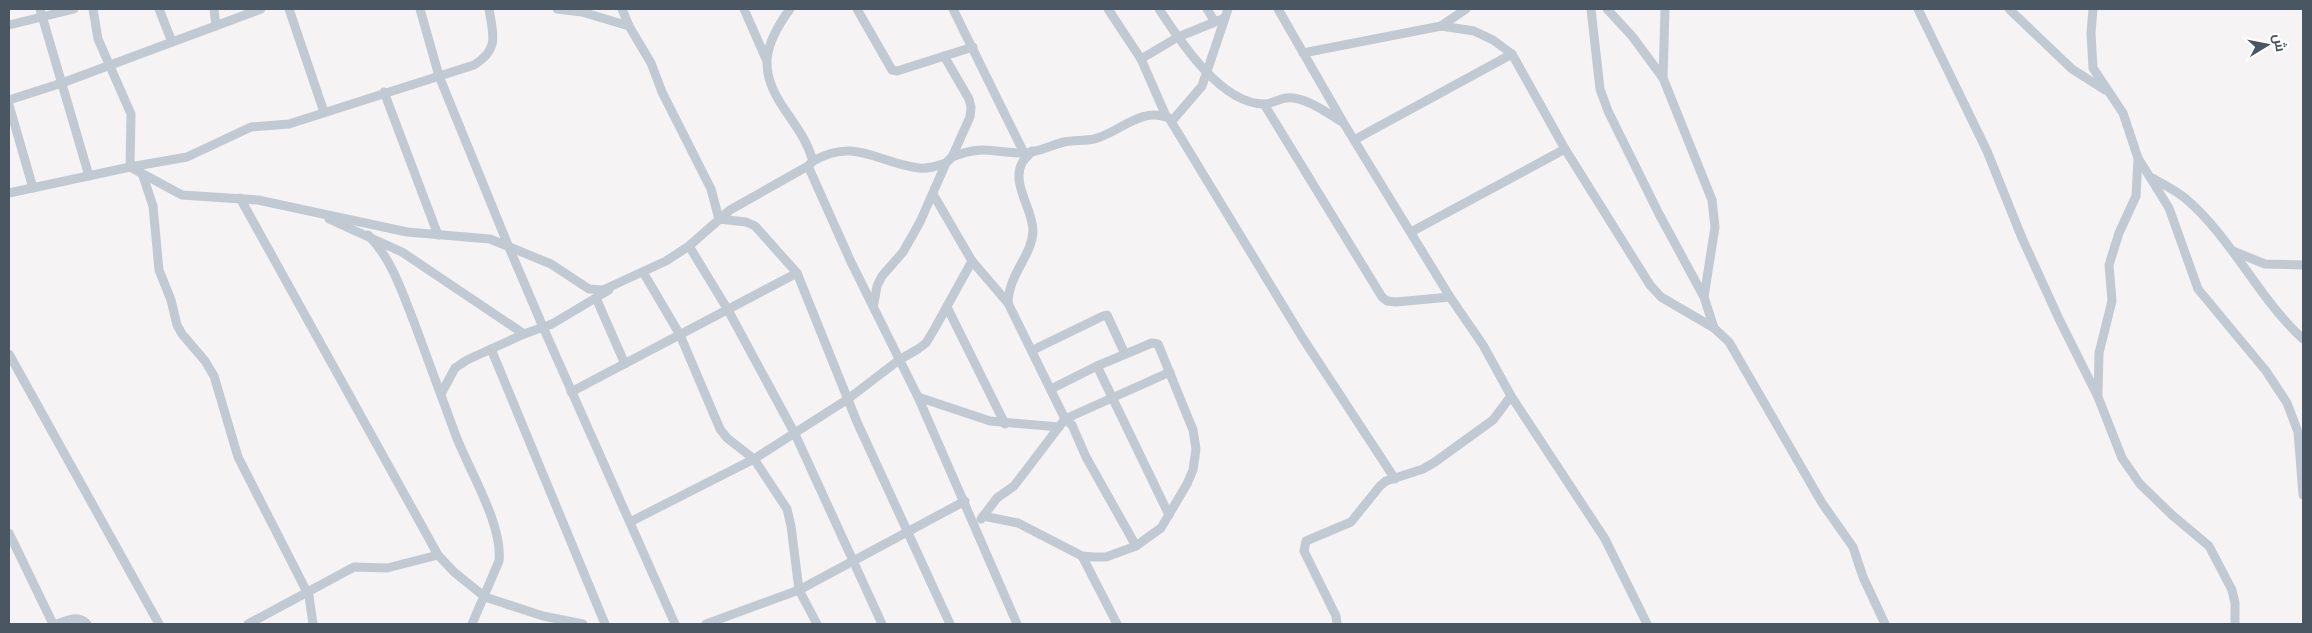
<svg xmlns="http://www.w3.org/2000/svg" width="2312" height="633" viewBox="0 0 2312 633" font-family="'IBM Plex Sans',Cairo,sans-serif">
<rect width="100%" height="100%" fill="#f5f3f3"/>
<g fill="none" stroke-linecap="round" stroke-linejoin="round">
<!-- minor -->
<g stroke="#c1cad2" stroke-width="9">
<path d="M40,9L89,176"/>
<path d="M93,9L98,39L131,114L130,167L187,157L251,127L289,124L474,65C500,49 493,34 489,9"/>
<path d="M159,9L172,42"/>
<path d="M214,9L216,26"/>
<path d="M289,9L324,112"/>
<path d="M420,9L439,76L508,245L543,327L675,624"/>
<path d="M557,9L582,12L629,26"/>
<path d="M622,9L629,26L651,63L662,92L711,189L719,219L746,222L755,226L797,273L857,422L950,624"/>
<path d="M744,9L766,59"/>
<path d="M857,9L892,70L897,71L973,47"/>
<path d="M953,9L1024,153"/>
<path d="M1108,9L1141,59L1166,116"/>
<path d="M1159,9C1180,41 1221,104 1264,104C1271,104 1279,99 1286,98C1305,96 1327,113 1342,122"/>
<path d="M1207,9L1215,22"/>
<path d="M1278,9L1343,122L1450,297L1483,345L1511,396L1605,539L1647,624"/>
<path d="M1591,9L1600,89L1608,111L1659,214L1704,297"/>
<path d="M1607,9L1632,36L1663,78"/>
<path d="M1665,9L1663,78L1712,200L1715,227L1704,297L1714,328L1729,342L1822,503L1853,547L1863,577L1885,624"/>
<path d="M1918,9L1987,151L2022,238L2060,321L2098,397L2122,458L2140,484L2172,515L2209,546L2232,590L2235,603V624"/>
<path d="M2009,9L2072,69L2105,90"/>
<path d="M2093,9L2091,33L2093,68L2123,113L2138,158L2169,208L2198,289L2266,371L2287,403L2298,432L2303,495"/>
<path d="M9,25L74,9"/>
<path d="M1441,26L1466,9"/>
<path d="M1303,53L1441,26L1474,31L1493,40L1512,54L1565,149L1650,285L1661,297L1714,328"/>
<path d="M1141,59L1178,37L1225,18"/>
<path d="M384,92L438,235"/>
<path d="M9,100L62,83L261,9"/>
<path d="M1264,104L1382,297L1387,301L1396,302L1450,297"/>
<path d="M9,105L33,188"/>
<path d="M1172,121L1202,86L1228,9"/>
<path d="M1354,140L1512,54"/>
<path d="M952,157C984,144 992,153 1023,153C1037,153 1051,145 1064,142C1074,140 1084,141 1094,139C1119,133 1141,106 1169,118L1302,337L1395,479"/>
<path d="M813,161C856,137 877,163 919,168C928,169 937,166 946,163"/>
<path d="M808,166L851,262L918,397L1017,624"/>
<path d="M143,176L153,206L159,270L171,300L177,325L182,334L205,361L214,376L238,457L309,596L313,624"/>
<path d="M2152,178C2163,184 2175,190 2185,198C2232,238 2258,298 2303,339"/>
<path d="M9,193L130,167L182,195L258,200L407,232L490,239L551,264L589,289L603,290L666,261L689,246L730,210L808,166L813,161C807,140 795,125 783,107C757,69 765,43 790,9"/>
<path d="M933,194L972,261L1008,303L1065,419L1072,425L1086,457L1136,546"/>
<path d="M240,198L438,555L454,572L485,597L543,616L583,624"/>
<path d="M329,219L402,252L524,334"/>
<path d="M1411,232L1565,149"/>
<path d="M368,235C392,259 402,292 414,322C428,360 442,398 456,436C469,470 503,525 499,561L472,624"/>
<path d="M689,246L728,310L795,434L882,624"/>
<path d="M2233,251L2265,264L2303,265"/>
<path d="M643,272L680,335L720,429L727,438L754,459L787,509L791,526L799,590L817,624"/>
<path d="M596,298L625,364"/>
<path d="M874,303L877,286L882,276L903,252L920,222L946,163L952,157L970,117L971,107L969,99L944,56"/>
<path d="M1008,303C1009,273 1032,256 1033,231C1033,209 1011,184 1022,163C1024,159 1029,155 1032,151"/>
<path d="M947,307L1005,424"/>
<path d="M491,349L605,624"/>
<path d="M1033,350L1103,316L1107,315L1125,354"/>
<path d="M9,354L159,624"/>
<path d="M1097,366L1169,515"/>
<path d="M571,392L797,273"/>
<path d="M441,394L455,368L467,360L524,334L552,324L609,290"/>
<path d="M2098,394L2099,353L2112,301L2109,265L2119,233L2136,196L2138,158"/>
<path d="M918,397L990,421L1059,427"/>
<path d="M983,516L1018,523L1082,556L1094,557H1106L1136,546L1161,528L1187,484L1193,470L1196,449L1193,430L1158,344L1152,343L1097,366L1051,389"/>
<path d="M981,519L997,498L1014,486L1065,419L1170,372"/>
<path d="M630,522L754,459L848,399L899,360L918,349L926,343L935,328L972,261"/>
<path d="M9,533L53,624"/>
<path d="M1082,556L1117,624"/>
<path d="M56,624C67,621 78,614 87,624"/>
<path d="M248,624L354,567L387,568L438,555"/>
<path d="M706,624L799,590L965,501"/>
<path d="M1337,624L1336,616L1304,551L1306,541L1351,522L1380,486L1386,481L1423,469L1435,462L1493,420L1511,396"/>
</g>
</g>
<!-- border -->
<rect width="2312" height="633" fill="none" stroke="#4a5661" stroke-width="20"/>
<!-- north arrow -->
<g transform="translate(2267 45) rotate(80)" stroke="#ffffff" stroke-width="4" paint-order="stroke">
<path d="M0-4L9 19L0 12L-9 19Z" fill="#4a5661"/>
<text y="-8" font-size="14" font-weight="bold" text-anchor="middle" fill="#4a5661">ش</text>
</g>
</svg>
